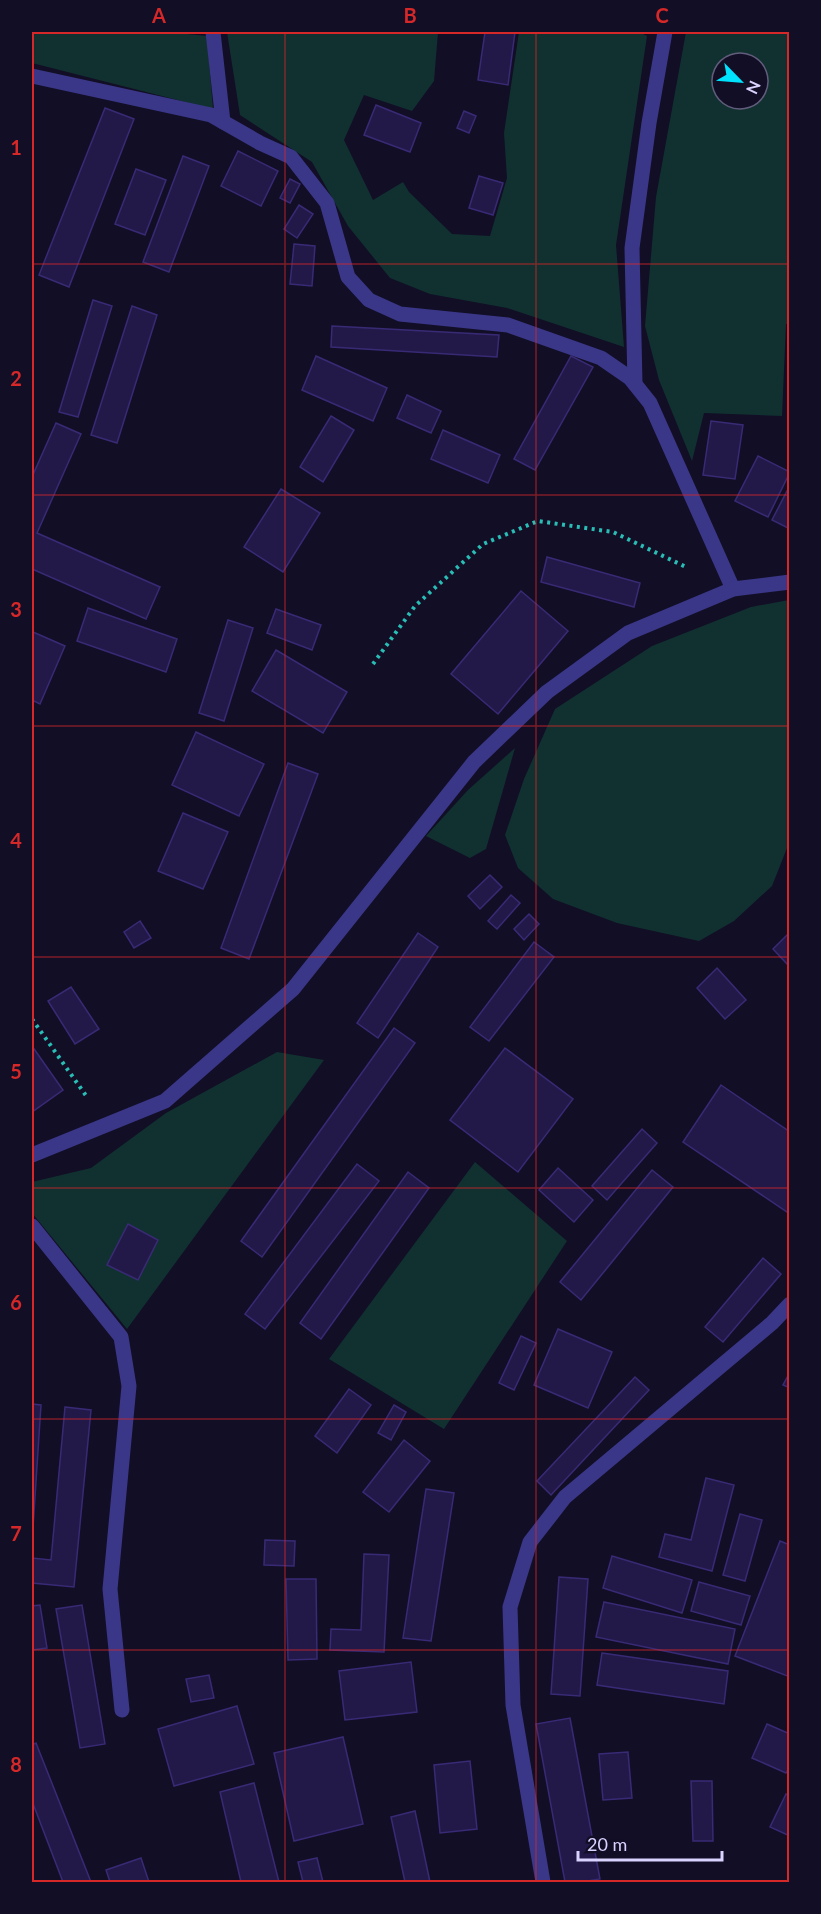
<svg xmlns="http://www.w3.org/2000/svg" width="821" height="1914" viewBox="0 0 821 1914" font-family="Lato,sans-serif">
<rect width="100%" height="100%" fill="#120e26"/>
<!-- green -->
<g fill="#113130" fill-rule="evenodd">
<path d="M32,32H167L207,36L213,109L32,63Z"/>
<path d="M227,32H438L434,81L412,111L364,95L344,140L373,200L403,182L409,192L452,234L490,236L507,178L504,133L519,32H639L647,36L616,245L624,347L507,308L430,294L390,278L348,226L312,162L240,115Z"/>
<path d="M686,32H790V324H786L782,416L704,413L692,461L659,380L645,326L656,197ZM722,63H758V99H722Z"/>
<path d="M789,600V843L772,886L734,921L699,941L617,923L553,899L518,868L505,835L524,779L555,709L652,646L751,607Z"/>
<path d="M515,748L486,849L470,858L426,836L468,790Z"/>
<path d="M277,1052L324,1060L127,1329L32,1213V1182L91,1168L166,1113Z"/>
<path d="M475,1162L567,1241L444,1429L329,1359Z"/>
</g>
<!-- building -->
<g fill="#231948" stroke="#392a75" stroke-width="1.5">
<path d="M485,32H515L508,85L478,80Z"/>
<path d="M376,105L421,123L410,152L364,135Z"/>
<path d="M105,108L134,119L69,287L39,275Z"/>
<path d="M464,111L476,116L469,133L457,128Z"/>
<path d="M238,151L278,171L261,206L221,186Z"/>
<path d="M183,156L209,166L169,272L143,262Z"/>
<path d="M136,169L166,180L145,235L115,224Z"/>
<path d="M479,176L503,183L493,215L469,208Z"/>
<path d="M290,179L300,184L290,203L280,198Z"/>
<path d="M299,205L313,214L297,238L284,229Z"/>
<path d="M294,244L315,246L312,286L290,284Z"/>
<path d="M93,300L112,306L78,417L59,412Z"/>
<path d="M132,306L157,315L117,443L91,435Z"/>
<path d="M332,326L499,335L497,357L331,347Z"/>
<path d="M316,356L387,388L373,421L302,390Z"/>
<path d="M571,356L593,367L535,470L514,459Z"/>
<path d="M407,395L441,411L431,433L397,418Z"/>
<path d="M331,416L354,430L323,482L300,467Z"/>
<path d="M711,421L743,425L735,479L703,475Z"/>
<path d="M56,423L81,434L37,533L160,587L146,619L32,569V477Z"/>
<path d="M443,430L500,455L488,483L431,459Z"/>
<path d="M758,456L790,472L768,517L735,501Z"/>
<path d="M790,485V529L772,520Z"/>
<path d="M281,489L320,513L283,572L244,547Z"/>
<path d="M547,557L640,583L634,607L541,582Z"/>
<path d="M521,591L568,631L498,714L451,674Z"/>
<path d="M88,608L177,639L166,672L77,641Z"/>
<path d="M276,609L321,625L312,650L267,633Z"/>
<path d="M228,620L253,628L224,721L199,713Z"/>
<path d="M33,632L65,646L40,704L32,700Z"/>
<path d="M276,650L347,692L323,733L252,691Z"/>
<path d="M196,732L264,764L239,816L172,785Z"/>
<path d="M288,763L318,774L249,959L221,948Z"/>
<path d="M183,813L228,832L203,889L158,871Z"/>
<path d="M490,875L502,887L480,909L468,896Z"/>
<path d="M511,895L520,903L497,929L488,921Z"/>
<path d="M529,914L539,924L524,940L514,929Z"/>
<path d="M140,921L151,938L134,948L124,932Z"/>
<path d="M790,932V964L788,965L773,949Z"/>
<path d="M418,933L438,947L378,1038L357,1023Z"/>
<path d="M534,942L554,957L489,1041L470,1027Z"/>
<path d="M717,968L746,1000L725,1019L697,988Z"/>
<path d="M71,987L99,1029L75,1044L48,1001Z"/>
<path d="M394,1028L415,1043L262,1257L241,1241Z"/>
<path d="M32,1046L63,1090L32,1112Z"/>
<path d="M505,1048L573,1099L518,1172L450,1120Z"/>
<path d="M721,1085L790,1132V1214L683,1142Z"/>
<path d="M642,1129L657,1143L607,1200L592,1186Z"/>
<path d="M357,1164L379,1181L265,1329L245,1314Z"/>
<path d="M558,1168L593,1200L574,1222L539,1190Z"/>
<path d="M652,1170L673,1187L581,1300L560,1282Z"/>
<path d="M408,1172L429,1188L321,1339L300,1323Z"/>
<path d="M128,1224L158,1240L138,1280L107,1265Z"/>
<path d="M763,1258L781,1274L723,1342L705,1327Z"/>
<path d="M558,1329L612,1352L588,1408L534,1385Z"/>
<path d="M521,1336L536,1343L514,1390L499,1383Z"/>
<path d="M790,1372V1388L783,1385Z"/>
<path d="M635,1377L649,1390L551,1495L537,1481Z"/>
<path d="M349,1389L371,1405L337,1453L315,1436Z"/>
<path d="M32,1404L41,1405L32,1543Z"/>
<path d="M394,1405L406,1412L391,1440L378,1433Z"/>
<path d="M65,1407L91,1410L74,1587L32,1583V1558L51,1560Z"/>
<path d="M404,1440L430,1461L389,1512L363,1492Z"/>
<path d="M706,1478L734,1485L712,1571L659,1557L665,1534L691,1540Z"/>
<path d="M426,1489L454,1493L431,1641L403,1638Z"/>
<path d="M740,1514L762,1520L745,1581L723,1575Z"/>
<path d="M265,1540L295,1541L294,1566L264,1565Z"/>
<path d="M780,1541L790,1545V1677L735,1656Z"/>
<path d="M364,1554L389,1555L384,1652L330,1650L331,1629L361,1630Z"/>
<path d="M612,1556L692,1580L682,1613L603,1588Z"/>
<path d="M559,1577L588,1579L580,1696L551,1694Z"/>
<path d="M286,1579H316L317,1659L288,1660Z"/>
<path d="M699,1582L750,1596L741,1625L691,1611Z"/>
<path d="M604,1602L735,1629L728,1664L596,1637Z"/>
<path d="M40,1605L47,1648L32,1650V1606Z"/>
<path d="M82,1605L105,1744L80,1748L56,1609Z"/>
<path d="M602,1653L728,1671L724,1704L597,1685Z"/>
<path d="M411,1662L417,1712L345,1720L339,1671Z"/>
<path d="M209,1675L214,1698L191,1702L186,1679Z"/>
<path d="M237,1706L254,1764L174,1786L158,1729Z"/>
<path d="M570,1718L600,1879L582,1882H565L536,1724Z"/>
<path d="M767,1724L790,1734V1766L786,1773L752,1758Z"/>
<path d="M343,1737L363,1824L294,1841L274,1753Z"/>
<path d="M36,1743L91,1882H63L32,1801V1745Z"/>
<path d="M628,1752L632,1798L603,1800L599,1754Z"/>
<path d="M470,1761L477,1829L440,1833L434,1765Z"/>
<path d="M691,1781H712L713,1841H693Z"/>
<path d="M254,1783L279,1882H241L220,1792Z"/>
<path d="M786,1794L790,1796V1836L770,1827Z"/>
<path d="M415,1811L430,1882H405L391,1817Z"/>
<path d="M141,1858L149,1882H110L106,1870Z"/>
<path d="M317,1858L323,1882H303L298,1862Z"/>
</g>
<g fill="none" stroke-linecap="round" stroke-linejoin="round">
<!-- path -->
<g stroke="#29bdb5" stroke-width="4" stroke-dasharray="3 4.5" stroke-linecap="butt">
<path d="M373,664L415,606L483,544L538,521L613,532L686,567"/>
<path d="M32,1019L87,1097"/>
</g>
<!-- minor -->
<g stroke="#3a3788" stroke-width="15">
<path d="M213,32L223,122"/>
<path d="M32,76L211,115L260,143L291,157L327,203L348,277L369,300L400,314L508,325L601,358L630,378L650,403L733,589"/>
<path d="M635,384L632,248L649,123L665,32"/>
<path d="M32,1155L165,1101L293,989L474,762L547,692L628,633L733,589L790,582"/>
<path d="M32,1226L121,1337L129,1386L110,1589L122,1710"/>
<path d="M543,1882L513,1705L510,1607L530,1542L565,1497L772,1323L790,1304"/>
</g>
</g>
<!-- grid -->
<path fill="none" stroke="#d62828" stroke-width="1.5" stroke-opacity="0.55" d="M285,32V1882M536,32V1882M32,264H790M32,495H790M32,726H790M32,957H790M32,1188H790M32,1419H790M32,1650H790"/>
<!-- border -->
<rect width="821" height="1914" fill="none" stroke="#120e26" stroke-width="66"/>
<!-- north arrow -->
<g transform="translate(740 81) rotate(115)"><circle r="28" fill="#120e26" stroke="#625d7d" stroke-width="1.5"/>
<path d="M0-4.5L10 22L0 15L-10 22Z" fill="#00e3fe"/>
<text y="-9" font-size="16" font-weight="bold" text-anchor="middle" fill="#d9d3ff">N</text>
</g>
<!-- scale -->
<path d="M578 1851v9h144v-9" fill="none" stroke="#d9d3ff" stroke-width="3"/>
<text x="587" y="1851" font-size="18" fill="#d9d3ff" stroke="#120e26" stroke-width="4.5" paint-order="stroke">20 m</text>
<rect x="33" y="33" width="755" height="1848" fill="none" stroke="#d62828" stroke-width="2"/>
<g font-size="20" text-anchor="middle" font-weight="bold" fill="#d62828">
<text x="159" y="23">A</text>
<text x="410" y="23">B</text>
<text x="662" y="23">C</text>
<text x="16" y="155">1</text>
<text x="16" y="386">2</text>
<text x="16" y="617">3</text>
<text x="16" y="848">4</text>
<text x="16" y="1079">5</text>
<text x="16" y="1310">6</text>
<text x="16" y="1541">7</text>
<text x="16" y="1772">8</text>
</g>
</svg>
